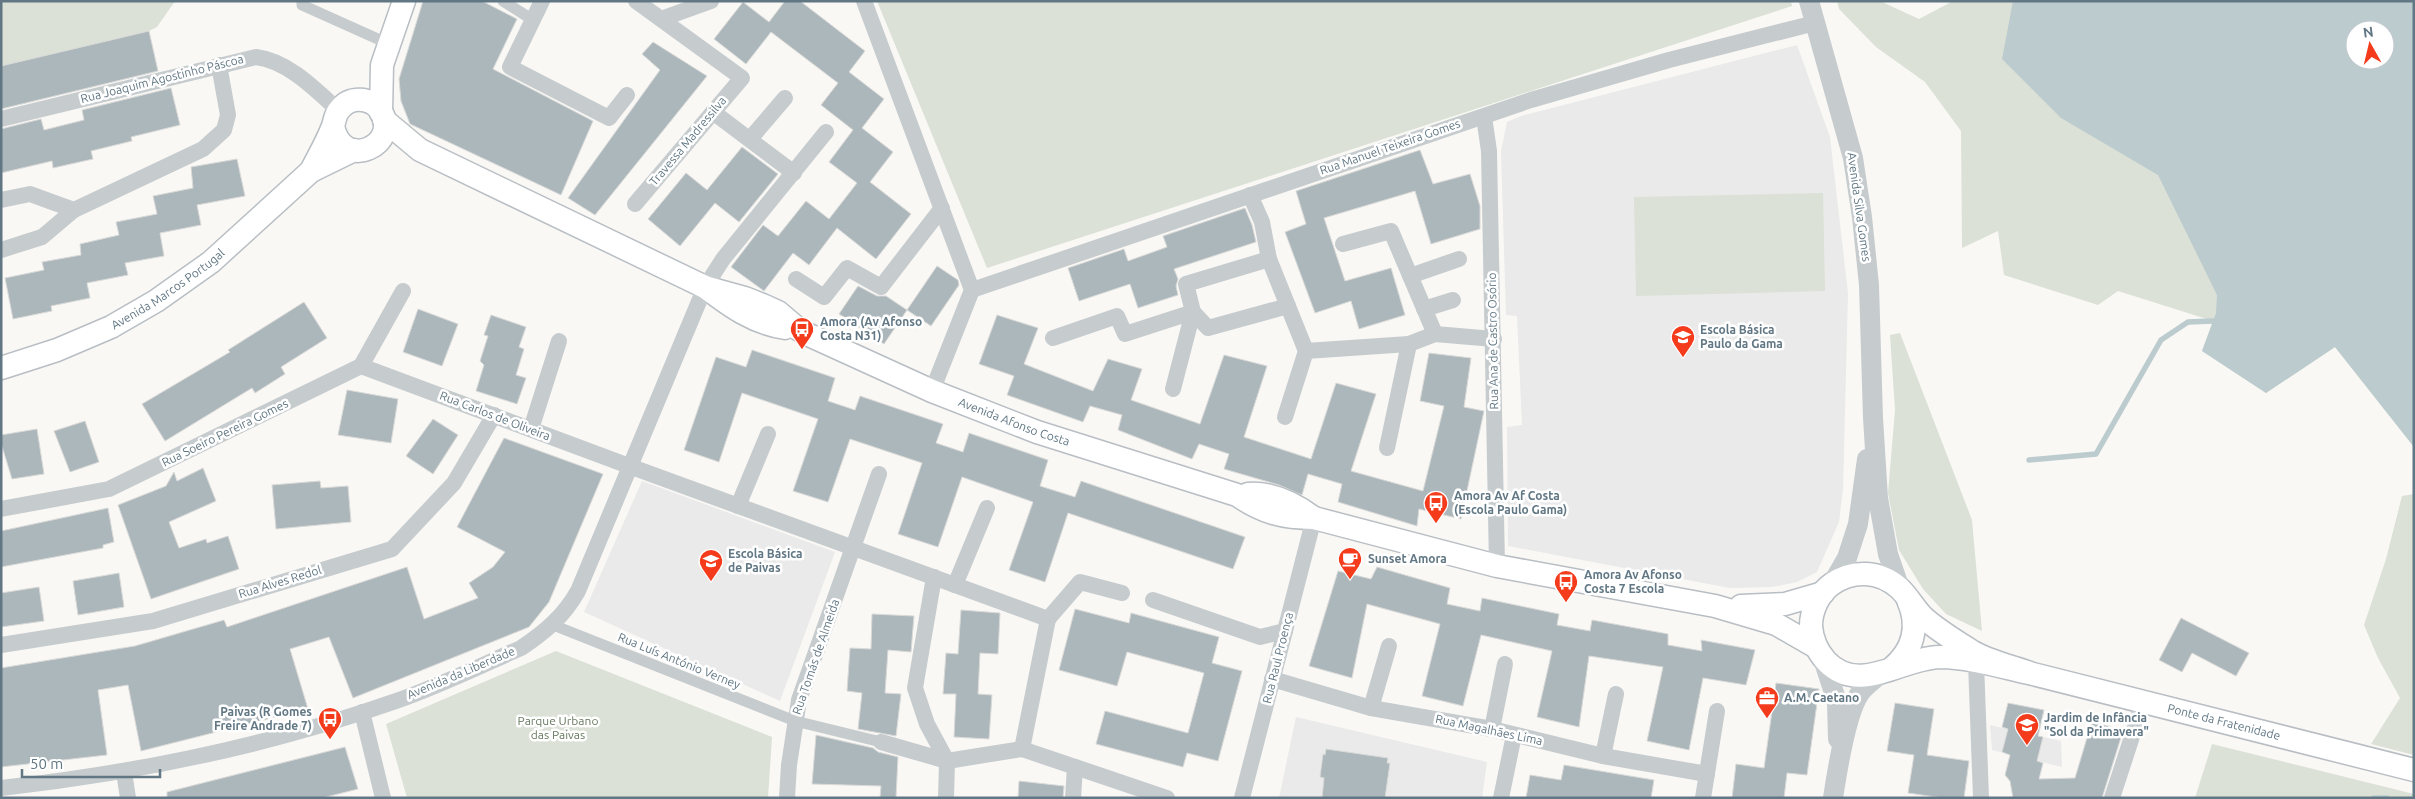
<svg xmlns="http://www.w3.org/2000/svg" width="2415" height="799" font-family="Ubuntu,sans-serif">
<rect width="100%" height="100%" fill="#f9f8f5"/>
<g fill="#e9eae9">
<path d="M1797 45 1830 137 1848 293 1843 489 1839 522 1817 572 1797 582 1773 587 1730 588 1508 546 1507 427 1522 425 1517 316 1506 315 1501 151 1507 122 1521 116Z"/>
<path d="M642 481 835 552 780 701 584 612Z"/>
<path d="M1296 717 1487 762 1482 798H1279Z"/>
<path d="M1990 725 2061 741 2062 767 1992 750Z"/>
</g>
<g fill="#dbe1d6" fill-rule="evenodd">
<path d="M3 1H175L157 27 149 31 1 66V3Z"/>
<path d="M877 1H1791L1792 6 987 268Z"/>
<path d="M1837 1H1880L1919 19 1953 1H2414V447L2335 347 2266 393 2202 351 2213 321 2118 291 2098 305 2004 275 1998 231 1962 248 1961 131 1925 82 1876 47 1839 9ZM2355 30H2385V60H2355Z"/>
<path d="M1823 193 1825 291 1636 296 1634 197Z"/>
<path d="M1900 333 1972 520 1982 631 1946 614 1923 589 1899 550 1888 493 1895 410 1890 335Z"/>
<path d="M2414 494V755L2371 744 2400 698 2378 658 2364 625 2386 559 2402 496Z"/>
<path d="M556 651 772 737 768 798H407L386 724Z"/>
<path d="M2212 744 2414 794V798H2195Z"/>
</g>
<path fill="#bccbce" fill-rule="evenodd" d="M2013 1H2414V447L2335 347 2266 393 2202 351 2216 313 2217 295 2158 175 2061 118 2002 59ZM2355 30H2385V60H2355Z"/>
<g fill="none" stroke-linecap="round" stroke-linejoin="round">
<g stroke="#bccbce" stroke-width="5.5">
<path d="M2029 460 2096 454 2161 340 2188 322 2213 321"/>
<path d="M2374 798H2387"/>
</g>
</g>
<g fill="#acb7bc" stroke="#dadad8">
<path d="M423 1H482L517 19 493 69 593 121 561 195 410 124 401 101 399 79Z"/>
<path d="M785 1H800L865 51 849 72 884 99 862 128 893 152 870 182 911 214 876 259 837 228 809 265 793 253 764 291 731 267 763 225 778 236 806 201 829 219 857 183 829 162 853 130 821 105 838 83 771 32 746 64 714 39 743 2 769 22Z"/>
<path d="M149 31 158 71 1 109V66Z"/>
<path d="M653 42 707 76 595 215 568 198 660 70 642 54Z"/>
<path d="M171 88 180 125 131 137 132 141 91 151 93 159 53 168 52 161 1 173V129L41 119 44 130 84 120 82 110Z"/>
<path d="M742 147 778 174 739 222 715 203 680 246 648 219 686 173 707 190Z"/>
<path d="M1420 150 1433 184 1470 174 1480 206V229L1431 244 1415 191 1324 218 1345 281 1391 268 1405 315 1359 329 1351 301 1315 313 1285 232 1306 224 1296 191Z"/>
<path d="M237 159 245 196 197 205 201 225 160 233 164 256 125 263 128 275 87 283 90 298 51 306 52 311 13 319 5 278 44 270 42 262 81 255 80 244 119 235 116 222 157 214 153 196 193 188 191 167Z"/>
<path d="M1245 208 1252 225 1256 242 1174 269 1178 279 1176 286 1178 295 1138 308 1130 284 1079 301 1068 268 1124 249 1128 261 1167 247 1163 236Z"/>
<path d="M937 266 958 280 959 285 931 326 907 310Z"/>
<path d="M858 286 877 296H886L907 310 884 344 839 314Z"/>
<path d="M304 302 327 338 281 367 285 374 255 393 252 388 165 441 142 404 230 352 228 350Z"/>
<path d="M418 309 458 324 442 366 403 352Z"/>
<path d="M491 315 526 327 519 347 524 349 516 375 526 378 517 404 476 391 484 365 480 361 488 336 484 335Z"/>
<path d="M997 315 1038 328 1024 364 1093 391 1108 359 1142 369 1131 400 1200 424 1224 355 1267 366 1244 437 1311 459 1336 383 1376 394 1351 471 1423 491 1444 406 1420 401 1429 353 1471 358 1464 407 1484 411 1461 519 1419 509 1417 526 1338 502 1342 484 1308 474 1302 495 1279 485 1224 469 1229 454 1199 444 1192 459 1118 430 1122 415 1090 406 1083 422 1007 395 1014 376 979 364Z"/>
<path d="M752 350 835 378 828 401 855 410 860 396 943 424 936 443 963 452 969 433 1048 460 1040 486 1075 497 1081 481 1245 537 1233 569 1068 513 1045 582 1009 570 1033 502 962 477 938 547 898 534 922 463 850 439 828 502 793 491 818 419 742 393 719 462 684 450 716 357 746 367Z"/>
<path d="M347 390 398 399 391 443 338 435Z"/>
<path d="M433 419 458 435 433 474 406 456Z"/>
<path d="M85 421 99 462 70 472 54 431Z"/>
<path d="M37 429 44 474 12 479 1 443V435Z"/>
<path d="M504 438 603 474 549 602 529 627 353 698 329 637 290 649 308 709 141 751 128 685 98 690 107 755 1 767V668L135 646 224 620 227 627 407 567 424 619 478 598 469 583 493 567 505 552 457 527Z"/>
<path d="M203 468 216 501 169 522 179 548 206 539 207 543 228 536 239 569 151 599 118 505 166 486 174 472 177 481Z"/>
<path d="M320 481 321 488 348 486 351 522 276 529 272 485Z"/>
<path d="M108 508 114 542 103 545V548L1 567V531Z"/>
<path d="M1377 567 1450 588 1447 604 1480 611 1482 598 1559 614 1557 625 1590 631 1592 620 1668 634V645L1702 651 1701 640 1755 650 1746 685 1703 678 1689 750 1647 741 1663 667 1589 656 1579 727 1537 717 1552 651 1481 635 1463 706 1422 696 1440 624 1367 604 1352 678 1309 666 1338 571 1371 579Z"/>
<path d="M119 573 124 607 78 615 73 581Z"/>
<path d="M39 587 44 621 1 627V593Z"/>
<path d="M1075 609 1129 623 1131 613 1219 637 1212 663 1242 671 1218 761 1187 753 1183 767 1096 744 1105 711 1188 733 1204 673 1127 652 1117 686 1059 670Z"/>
<path d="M961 610 1000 613 998 654 980 653 978 694 992 695 989 739 954 737 956 694H943L946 653 958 654Z"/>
<path d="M872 614 914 616 911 652 888 650 885 693 901 694 896 736 858 729 862 693 847 691 850 648 871 649Z"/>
<path d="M2181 618 2249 653 2236 676 2192 653 2182 672 2159 660Z"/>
<path d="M1776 683 1819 689 1807 775 1787 773 1784 798H1732L1736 764 1764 768Z"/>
<path d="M1895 703 1934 709 1927 755 1969 761 1964 798H1943L1908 793 1914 755 1887 751Z"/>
<path d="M2008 703 2044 710 2038 736 2043 737 2037 761 2043 763 2039 779 2075 778 2092 721 2123 731 2102 798H2013L2010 781 2005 775 2010 755 2002 752 2008 729 2002 727Z"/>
<path d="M816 735 873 748 878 752 898 757 896 798H880L881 786 812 784Z"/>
<path d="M345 747 358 789 322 798H167V792Z"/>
<path d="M1326 749 1388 758 1387 763H1390L1385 798H1322L1324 778 1320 777 1323 754 1325 755Z"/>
<path d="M1564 765 1654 780 1651 798H1526L1530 775 1561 780Z"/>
<path d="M1019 781 1064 786 1063 798H1018Z"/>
</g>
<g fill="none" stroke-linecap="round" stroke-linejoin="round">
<g stroke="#b8bec3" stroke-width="25">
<g id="secondary">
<path d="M381 113 382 65 404 1"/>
<path d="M384 120 420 150 705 287C730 306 753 323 785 328"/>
<path d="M311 171C318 157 327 142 333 126 335 120 335 114 340 109 350 96 370 97 380 110 403 143 343 174 333 126"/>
<path id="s1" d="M705 287 745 298 765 306 778 312 798 329 809 335 932 391 1037 432 1237 495C1263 513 1283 518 1314 518L1497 566 1715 606 1776 624 1816 647"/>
<path id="s2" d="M1 368 57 350 111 327 156 301 211 262 311 171 354 150"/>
<path d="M1248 494C1273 492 1295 504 1314 518"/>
<path d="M1741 606 1785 604 1823 593"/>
<path d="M1891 669C1913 651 1920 627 1908 600"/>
<path id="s3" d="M2033 674C2014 667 1991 662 1973 652 1957 642 1937 630 1923 617 1914 608 1908 596 1899 588 1880 571 1853 569 1832 584 1819 593 1811 610 1811 626 1812 639 1817 651 1826 661 1859 696 1901 658 1940 657 1969 657 2005 668 2033 674L2414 770"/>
</g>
</g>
<g stroke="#c6cbce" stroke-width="11">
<path d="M302 1V5L389 44"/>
<path d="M503 1 533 20"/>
<path d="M553 625 795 721 881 742"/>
</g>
<g stroke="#c6cbce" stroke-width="16">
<path d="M542 1 510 67 609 118 627 95"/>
<path d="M864 1 972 290 932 391"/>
<path d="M661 19 711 1"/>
<path d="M713 112 794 173"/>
<path d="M1484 117 1489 151 1497 566"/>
<path d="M1 119 256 57C288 61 315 89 338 110"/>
<path d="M750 139 785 98"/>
<path d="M1250 195 1262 222 1269 259"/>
<path d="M1 200 30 194 74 210"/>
<path d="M635 204 742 78 636 1"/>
<path d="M1343 244 1391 231 1435 334"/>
<path d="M1 250 42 237 74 210 203 149 224 130 228 115 219 65"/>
<path d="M1410 276 1459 259"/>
<path d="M796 279 824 297 847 268 881 287 942 208"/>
<path d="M972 290 1531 100 1669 60 1815 23"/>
<path d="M1424 309 1453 300"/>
<path d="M1053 338 1117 316 1125 334 1193 312 1186 284 1269 259 1306 351 1409 344 1435 334 1494 339"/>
<path d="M361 366 629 466 1048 619 1080 582 1122 593"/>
<path d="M1173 389 1193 312 1208 328 1288 306"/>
<path d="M1285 417 1306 351"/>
<path d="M531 429 559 341"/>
<path d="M1387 448 1409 344"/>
<path d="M738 506 768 434"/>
<path d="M1 509 109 489 361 366 403 291"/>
<path d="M934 577 915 688 927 724 947 761"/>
<path d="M955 585 987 508"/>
<path d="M1153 600 1260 637 1285 631"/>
<path d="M1 645 153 621 392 549 454 483 494 415"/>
<path d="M1976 663 1981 798"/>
<path d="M1272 679 1371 708 1492 729 1603 756 1707 774"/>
<path d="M1371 708 1389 646"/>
<path d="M362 712 383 798"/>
<path d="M1492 729 1505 664"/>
<path d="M881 742 947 761"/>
<path d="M1022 749 1167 798"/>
<path d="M1603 756 1616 694"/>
<path d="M124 772 128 798"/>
<path d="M1 788C136 773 268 746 396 701 439 686 480 666 521 648 545 632 564 616 578 591L705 287 723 259 826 132"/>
<path d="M787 798 789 765 799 700 879 474"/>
<path d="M946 798 947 761 1022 749 1048 619"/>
<path d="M1073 798 1075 767"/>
<path d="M1242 798 1314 518"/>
<path d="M1501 798 1514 735"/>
<path d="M1703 798 1717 711"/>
<path d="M2112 798 2143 703"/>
</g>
<g stroke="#c6cbce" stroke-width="20">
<path d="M1809 1 1853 158 1862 217 1869 285 1873 418 1878 498 1888 554 1900 589"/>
<path d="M1832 584 1847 558 1858 524 1867 459"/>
<path d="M1822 656 1837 702 1838 739"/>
<path d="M1833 798C1837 772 1846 713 1860 693 1865 686 1874 680 1880 674"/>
</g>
<use href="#secondary" stroke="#fff" stroke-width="22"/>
</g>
<defs>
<g id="bus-pin" transform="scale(1.25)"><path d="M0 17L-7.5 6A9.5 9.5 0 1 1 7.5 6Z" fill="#f43b1b" stroke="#fff"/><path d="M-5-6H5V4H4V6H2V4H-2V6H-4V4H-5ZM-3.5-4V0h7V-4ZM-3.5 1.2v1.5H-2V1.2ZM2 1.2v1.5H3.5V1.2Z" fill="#fff"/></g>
<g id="school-pin" transform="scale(1.25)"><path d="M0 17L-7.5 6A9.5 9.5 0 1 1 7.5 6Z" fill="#f43b1b" stroke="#fff"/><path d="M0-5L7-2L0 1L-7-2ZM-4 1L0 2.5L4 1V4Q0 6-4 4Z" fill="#fff"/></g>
<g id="cafe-pin" transform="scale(1.25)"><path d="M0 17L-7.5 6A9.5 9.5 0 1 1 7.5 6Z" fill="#f43b1b" stroke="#fff"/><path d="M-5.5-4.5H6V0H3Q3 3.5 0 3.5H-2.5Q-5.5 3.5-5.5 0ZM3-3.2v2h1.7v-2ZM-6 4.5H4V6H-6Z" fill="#fff"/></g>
<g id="office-pin" transform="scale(1.25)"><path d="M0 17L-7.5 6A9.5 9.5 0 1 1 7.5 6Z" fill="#f43b1b" stroke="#fff"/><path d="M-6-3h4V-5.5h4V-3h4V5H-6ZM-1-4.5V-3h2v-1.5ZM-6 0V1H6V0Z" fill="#fff"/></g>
</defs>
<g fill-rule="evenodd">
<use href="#bus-pin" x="802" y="329"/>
<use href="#school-pin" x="1683" y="337"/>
<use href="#bus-pin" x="1436" y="503"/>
<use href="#cafe-pin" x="1350" y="559"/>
<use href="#school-pin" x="711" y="561"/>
<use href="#bus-pin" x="1566" y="582"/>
<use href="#office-pin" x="1767" y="698"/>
<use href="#bus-pin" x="330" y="719"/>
<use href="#school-pin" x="2027" y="725"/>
</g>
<g text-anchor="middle" stroke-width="5" stroke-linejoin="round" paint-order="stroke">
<g font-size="12" fill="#617784" stroke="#fff">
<text transform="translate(162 79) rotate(-14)" y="4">Rua Joaquim Agostinho Páscoa</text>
<text transform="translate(688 141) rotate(-50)" y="4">Travessa Madressilva</text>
<text transform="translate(1390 147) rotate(-19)" y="4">Rua Manuel Teixeira Gomes</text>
<text transform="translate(1859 207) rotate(82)" y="4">Avenida Silva Gomes</text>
<text dy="4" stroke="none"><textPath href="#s2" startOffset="186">Avenida Marcos Portugal</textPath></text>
<text transform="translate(1493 341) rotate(-91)" y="4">Rua Ana de Castro Osório</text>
<text transform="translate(495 416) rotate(21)" y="4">Rua Carlos de Oliveira</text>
<text dy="4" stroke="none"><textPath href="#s1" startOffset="339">Avenida Afonso Costa</textPath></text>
<text transform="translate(225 433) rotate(-26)" y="4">Rua Soeiro Pereira Gomes</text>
<text transform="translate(280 582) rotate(-17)" y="4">Rua Alves Redol</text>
<text transform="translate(816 657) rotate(-71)" y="4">Rua Tomás de Almeida</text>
<text transform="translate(1278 658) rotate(-76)" y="4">Rua Raul Proença</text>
<text transform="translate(679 661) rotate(22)" y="4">Rua Luís António Verney</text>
<text transform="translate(461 673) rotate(-23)" y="4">Avenida da Liberdade</text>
<text dy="4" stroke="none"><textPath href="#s3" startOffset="735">Ponte da Fratenidade</textPath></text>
<text transform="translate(1489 730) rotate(12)" y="4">Rua Magalhães Lima</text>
</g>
<g font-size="12" font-weight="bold" fill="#617784" stroke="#fff" text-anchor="start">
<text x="820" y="326">Amora (Av Afonso<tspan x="820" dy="14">Costa N31)</tspan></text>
<text x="1700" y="334">Escola Básica<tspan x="1700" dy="14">Paulo da Gama</tspan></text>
<text x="1454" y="500">Amora Av Af Costa<tspan x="1454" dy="14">(Escola Paulo Gama)</tspan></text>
<text x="728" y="558">Escola Básica<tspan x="728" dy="14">de Paivas</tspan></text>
<text x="1368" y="563">Sunset Amora</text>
<text x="1584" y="579">Amora Av Afonso<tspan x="1584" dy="14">Costa 7 Escola</tspan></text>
<text x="1784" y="702">A.M. Caetano</text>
<text x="312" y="716" text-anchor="end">Paivas (R Gomes<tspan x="312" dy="14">Freire Andrade 7)</tspan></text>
<text x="2044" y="722">Jardim de Infância<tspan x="2044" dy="14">"Sol da Primavera"</tspan></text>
</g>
<g font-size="12" fill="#677a60" stroke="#fff">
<text x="558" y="725">Parque Urbano<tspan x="558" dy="14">das Paivas</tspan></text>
</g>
</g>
<rect width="2415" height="799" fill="none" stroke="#617784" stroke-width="5"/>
<g transform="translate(2370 45) rotate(352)"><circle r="24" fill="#ffffff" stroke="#c0c9ce"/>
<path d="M0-4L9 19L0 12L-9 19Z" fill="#f43b1b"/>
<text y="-8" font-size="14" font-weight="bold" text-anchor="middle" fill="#617784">N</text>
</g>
<path d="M22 769v8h138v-8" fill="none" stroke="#617784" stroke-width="2.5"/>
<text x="30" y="769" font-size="15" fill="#617784" stroke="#ffffff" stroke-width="4" paint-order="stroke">50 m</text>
</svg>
